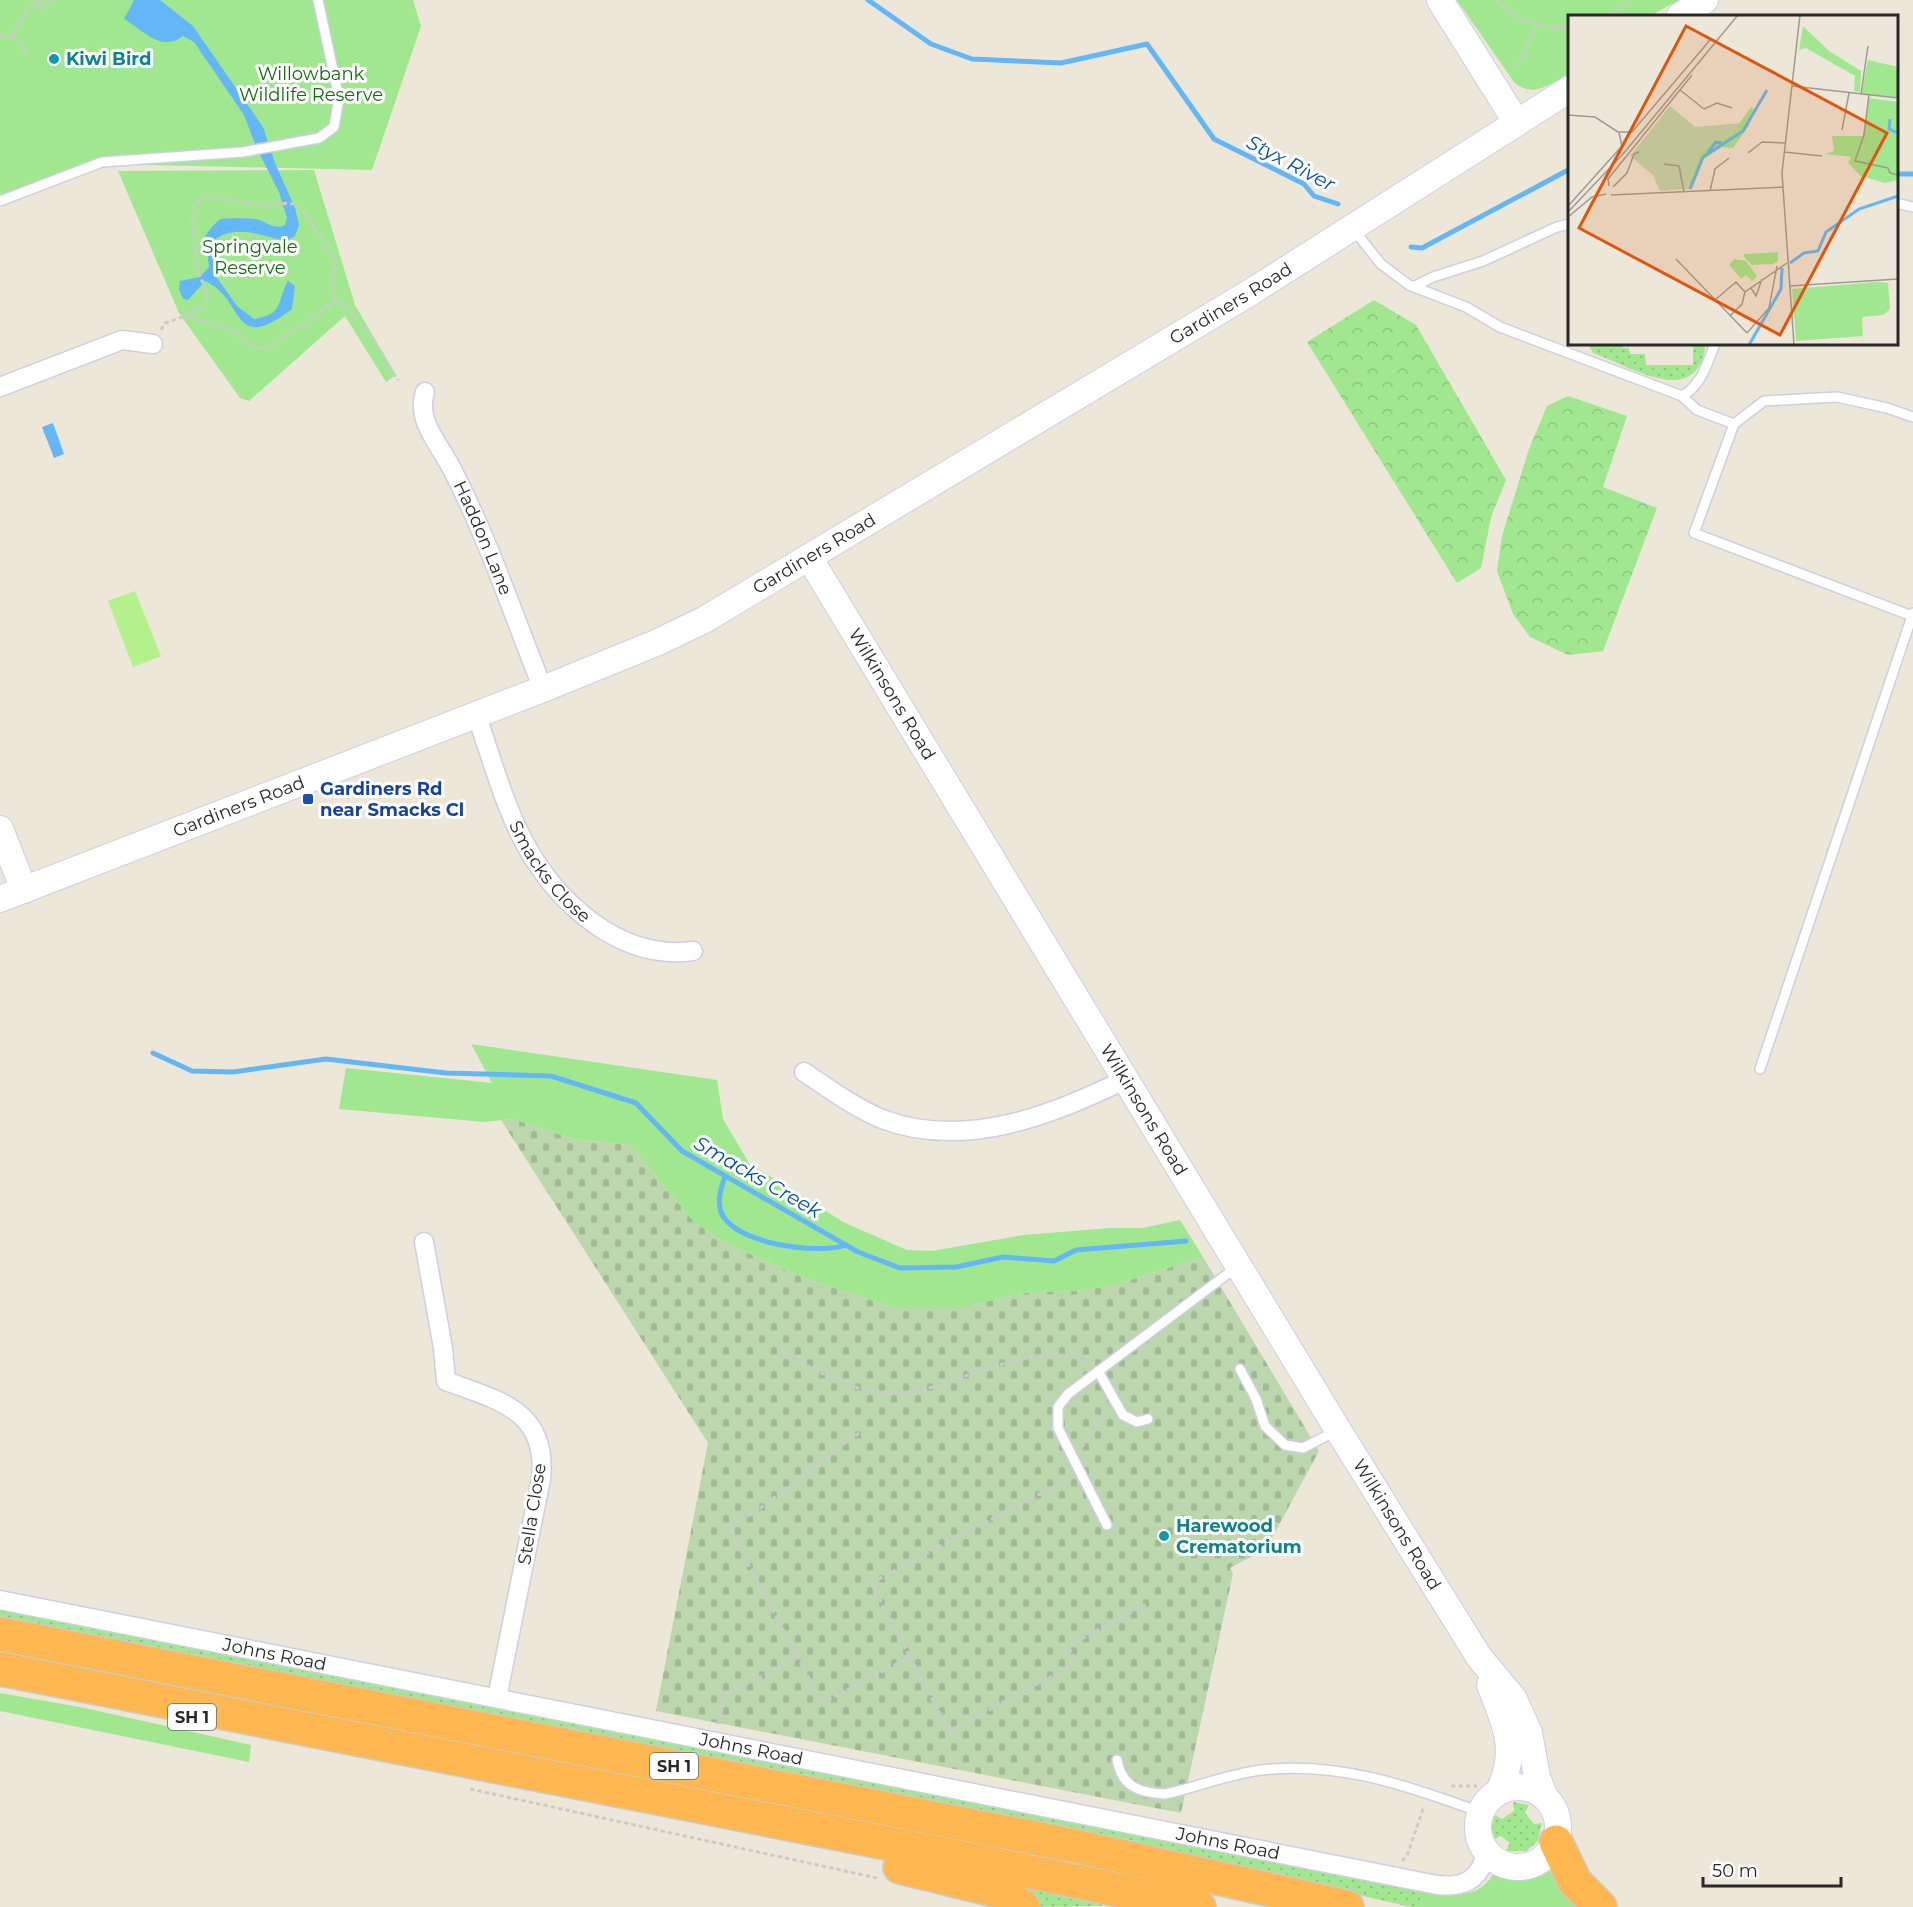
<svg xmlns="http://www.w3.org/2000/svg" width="1913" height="1907" font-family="Montserrat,sans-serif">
<defs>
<pattern id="forest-crowns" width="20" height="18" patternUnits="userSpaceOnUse" patternTransform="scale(1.5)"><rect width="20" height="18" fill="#a0e790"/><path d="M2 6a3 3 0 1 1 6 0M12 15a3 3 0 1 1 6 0" fill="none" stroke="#8ac67c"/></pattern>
<pattern id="cemetery-stones" width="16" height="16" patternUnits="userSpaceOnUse" patternTransform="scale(1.5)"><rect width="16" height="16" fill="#bcd7ae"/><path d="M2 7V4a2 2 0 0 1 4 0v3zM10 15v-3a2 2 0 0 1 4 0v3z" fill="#a2b996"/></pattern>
<pattern id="garden-dots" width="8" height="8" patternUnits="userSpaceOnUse" patternTransform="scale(1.5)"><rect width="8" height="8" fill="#a0e790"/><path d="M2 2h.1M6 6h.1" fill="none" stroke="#8ac67c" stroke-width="1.8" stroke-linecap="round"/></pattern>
</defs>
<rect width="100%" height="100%" fill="#ece7d8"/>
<g fill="#a0e790">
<path d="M0 0H413L421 26 372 170 106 164 0 206Z"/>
<path d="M1457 0H1679L1650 16H1570L1569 73C1551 84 1533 99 1514 82Z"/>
<path d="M314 170 355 305 396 375 386 382 345 316 249 401 240 398 179 313 118 171Z"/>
<path d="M471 1044 717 1080 723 1119 749 1163 845 1223 907 1250 932 1251 1023 1235 1110 1228H1142L1180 1220 1203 1257 1111 1286 1076 1291 1031 1292 962 1307H891L804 1278 725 1243 694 1222 630 1145 573 1139 513 1119 484 1122 339 1109 346 1068 492 1083Z"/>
<path d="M0 1693 85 1708 251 1745 249 1762 0 1711Z"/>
<path d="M1551 1865 1584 1907H1422L1418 1887C1445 1893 1478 1904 1494 1872 1515 1880 1532 1877 1551 1865Z"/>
</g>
<g fill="url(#forest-crowns)">
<path d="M1374 300 1416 325 1506 480 1491 517 1481 568 1457 583 1307 342Z"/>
<path d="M1568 396 1627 416 1603 487 1657 508 1603 651 1568 655 1530 637 1513 614 1497 571 1502 536 1529 449 1547 406Z"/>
</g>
<path fill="url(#cemetery-stones)" d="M513 1119 573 1139 630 1145 694 1222 725 1243 804 1278 891 1307H962L1031 1292 1076 1291 1111 1286 1203 1257 1319 1451 1266 1549 1230 1568 1233 1574 1181 1813 656 1711 708 1443 501 1120Z"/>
<g fill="url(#garden-dots)">
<path d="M1588 344H1623V348H1629L1630 354H1645L1646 365H1693V344H1704C1706 352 1703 358 1699 366 1680 400 1620 362 1593 353Z"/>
<path d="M0 1606 1418 1887 1422 1907H1411L1085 1832 0 1617Z"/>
<path d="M1513 1802 1529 1805 1525 1813 1534 1824 1542 1823 1537 1842 1526 1851H1506L1510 1843 1501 1836 1495 1839 1491 1828 1495 1815 1502 1819 1514 1811Z"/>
<path d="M1007 1885 1102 1903V1906L1038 1907Z"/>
</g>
<path fill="#b4f08b" d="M135 591 161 656 133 667 108 601Z"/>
<g fill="#63b7f7">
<path d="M134 0H160L193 26 263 127 275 163 295 208 299 225 295 236 286 241C261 236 236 223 213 241L215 275 237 306 254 319C285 314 276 302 288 281L295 286 292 309C230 356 246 299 205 281L188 300 183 299 179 289 180 281 200 277 209 267 205 236C209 231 215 222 221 219 225 218 250 218 254 219 266 220 273 231 285 225L287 218 279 192 257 149 244 115 194 42 183 36C161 53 143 30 124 19Z"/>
<path d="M53 423 64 454 54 458 42 427Z"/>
</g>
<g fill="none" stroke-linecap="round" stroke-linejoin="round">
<g stroke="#63b7f7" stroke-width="5">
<path d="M868 0 931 44 972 59 1061 63 1147 44 1214 139 1304 184 1314 196 1338 204"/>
<path d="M1896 174H1913"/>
<path d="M1411 247 1422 248 1570 169"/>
<path d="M153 1053 192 1071 233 1072 326 1059 446 1073 551 1076 636 1103 682 1151 858 1252 900 1268 956 1267 1003 1257 1054 1261 1076 1250 1186 1241"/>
<path d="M725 1176C721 1189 717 1199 721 1212 733 1244 818 1255 846 1245"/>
</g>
<g stroke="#cecee3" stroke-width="12">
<g id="lane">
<path d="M0 201 102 162 243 152 319 138 334 127 339 98 318 0"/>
<path d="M1896 203 1913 207"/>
<path d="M1353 229 1381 264 1409 285 1466 307 1500 327 1682 396 1697 410 1734 424 1764 401 1837 397 1887 408 1913 417"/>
<path d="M1415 286 1433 277 1483 261 1557 227 1570 224"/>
<path d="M1682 396C1702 385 1707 363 1715 344"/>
<path d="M1734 424 1694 533 1912 616"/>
<path d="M1760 1069 1913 613"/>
<path d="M1240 1369 1256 1399 1265 1426 1285 1445 1303 1448 1336 1431"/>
<path d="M1098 1371 1123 1415 1137 1422 1148 1419"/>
<path d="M1107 1525 1058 1428V1407L1068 1394 1238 1266"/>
<path d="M1117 1760C1122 1787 1140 1793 1165 1794 1198 1787 1228 1774 1262 1770 1338 1761 1409 1786 1480 1812"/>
</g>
</g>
<g stroke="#cecee3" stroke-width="21">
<g id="street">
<path d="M0 387 122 340 153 344"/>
<path id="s1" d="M425 392C415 421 441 446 453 471 489 541 514 617 543 689"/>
<path id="s2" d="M476 714C491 756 503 802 524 842 557 903 620 961 693 951"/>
<path d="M804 1072C829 1089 854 1107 882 1119 963 1150 1051 1116 1124 1080"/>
<path d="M424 1242 443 1348 446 1381C499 1401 548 1410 541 1479L497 1698"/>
<path id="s3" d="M0 1600 1437 1885C1464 1888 1481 1879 1486 1852"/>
</g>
</g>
<g stroke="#cecee3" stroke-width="28">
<g id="secondary">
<path d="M1440 0 1517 123"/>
<path d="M1680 16 1705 0"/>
<path id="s4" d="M810 559 1338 1430 1479 1657 1514 1699 1529 1733 1537 1777 1545 1797"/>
<path d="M0 829 24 890"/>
<path id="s5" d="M0 899 543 689 656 643 704 620 1251 292 1570 89"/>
<path d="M1490 1685C1505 1724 1519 1749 1499 1791"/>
<circle cx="1518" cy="1827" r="40"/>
</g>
</g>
<g stroke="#cbcbcb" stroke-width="36">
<g id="highway">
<path d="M0 1634 1070 1845 1347 1907"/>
<path d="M0 1669 988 1863 1199 1907"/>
<path d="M1556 1842 1575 1882 1600 1907"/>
<path d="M900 1867 998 1891 1023 1907"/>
</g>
</g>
<g stroke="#cbcbcb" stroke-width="3" stroke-dasharray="4.5 3" stroke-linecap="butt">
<path d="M1497 0C1516 21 1542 30 1570 27"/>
<path d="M36 2 43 11"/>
<path d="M1607 16 1634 0"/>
<path d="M0 34 5 37 12 35 29 8 36 2 49 3 51 0"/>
<path d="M12 36 29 55"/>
<path d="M1515 66 1524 55 1536 25"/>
<path d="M335 301 333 274 336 258 326 248 309 218 296 204 274 203 263 206 205 196 195 205 192 218 198 272 207 292V302L186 316 229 329 254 348H268L335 301C361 311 382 357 398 380"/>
<path d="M161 330 165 323 186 316"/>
<path d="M780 1353C809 1365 852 1392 883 1393 894 1393 908 1394 919 1391 960 1381 1050 1337 1087 1363"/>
<path d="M859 1433 754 1513 728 1526 822 1703 910 1657"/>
<path d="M1082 1447 1106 1410"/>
<path d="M1068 1479 871 1583 949 1731 1077 1663 1068 1646 1147 1604"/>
<path d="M718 1724 723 1696 798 1658"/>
<path d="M1451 1786H1477"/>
<path d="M470 1789 877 1878"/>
<path d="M1565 1807 1569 1820"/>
<path d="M1402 1861 1407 1856 1424 1806"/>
</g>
<use href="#lane" stroke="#fff" stroke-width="9"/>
<use href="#street" stroke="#fff" stroke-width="18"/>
<use href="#secondary" stroke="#fff" stroke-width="26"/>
<use href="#highway" stroke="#ffb851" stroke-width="33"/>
</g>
<g fill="#0f9aa8" stroke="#fff" stroke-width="2">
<circle cx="54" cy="59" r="6"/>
<circle cx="1164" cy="1536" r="6"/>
</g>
<rect fill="#1a4fb4" stroke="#fff" stroke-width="2" x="302" y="793" width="12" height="12" rx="3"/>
<g text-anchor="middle" stroke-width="6" stroke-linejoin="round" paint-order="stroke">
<g fill="#fff" stroke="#686868" stroke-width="1.5">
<rect x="168" y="1704" width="48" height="26" rx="4.5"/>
<rect x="650" y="1753" width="48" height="26" rx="4.5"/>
</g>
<g font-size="16" font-weight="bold" fill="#282828">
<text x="192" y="1723">SH 1</text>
<text x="674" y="1772">SH 1</text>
</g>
<g font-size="18" font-weight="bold" fill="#0d838f" stroke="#fff" text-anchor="start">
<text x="66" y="65">Kiwi Bird</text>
<text x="1176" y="1532">Harewood<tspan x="1176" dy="21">Crematorium</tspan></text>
</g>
<g font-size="18" fill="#186914" stroke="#fff">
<text x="311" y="80">Willowbank<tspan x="311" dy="21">Wildlife Reserve</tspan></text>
<text x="250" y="253">Springvale<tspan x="250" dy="21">Reserve</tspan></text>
</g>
<g font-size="18" fill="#282828" stroke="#fff">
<text dy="6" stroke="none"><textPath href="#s5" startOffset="1372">Gardiners Road</textPath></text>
<text dy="6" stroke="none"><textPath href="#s1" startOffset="160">Haddon Lane</textPath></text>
<text dy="6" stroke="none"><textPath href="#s5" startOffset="886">Gardiners Road</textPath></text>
<text dy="6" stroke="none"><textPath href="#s4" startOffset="158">Wilkinsons Road</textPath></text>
<text dy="6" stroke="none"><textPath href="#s5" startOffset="256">Gardiners Road</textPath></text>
<text dy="6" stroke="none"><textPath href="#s2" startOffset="176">Smacks Close</textPath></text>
<text dy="6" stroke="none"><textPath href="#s4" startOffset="644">Wilkinsons Road</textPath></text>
<text transform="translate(532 1514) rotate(-81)" y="6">Stella Close</text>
<text dy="6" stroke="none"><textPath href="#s4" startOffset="1130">Wilkinsons Road</textPath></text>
<text dy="6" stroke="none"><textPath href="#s3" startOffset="280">Johns Road</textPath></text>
<text dy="6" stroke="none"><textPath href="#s3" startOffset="766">Johns Road</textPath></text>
<text dy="6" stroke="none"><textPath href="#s3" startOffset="1252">Johns Road</textPath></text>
</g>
<g font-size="18" font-weight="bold" fill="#164399" stroke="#fff" text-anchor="start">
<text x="320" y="795">Gardiners Rd<tspan x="320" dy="21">near Smacks Cl</tspan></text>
</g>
<g font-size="20" font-style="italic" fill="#0451a1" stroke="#fff">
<text transform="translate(1291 163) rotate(28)" y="7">Styx River</text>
<text transform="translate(758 1177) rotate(30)" y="7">Smacks Creek</text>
</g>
</g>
<g transform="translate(1568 15)">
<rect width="330" height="330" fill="#ece7d8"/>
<path d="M235 11 261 36 293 56 292 77 286 76 287 61 238 33 231 35ZM300 83 330 87V165L317 168 293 161 280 148 283 142 257 139 266 136 264 121H295ZM183 92 187 95 178 109H182L165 133 154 132 136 144 124 174H119L131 139 147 125 163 120ZM309 267 320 268 322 294 315 300 294 302 295 321 228 326 224 274Z" fill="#a0e790"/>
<path d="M300 45 330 52V83L293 79ZM210 237V246L205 249 184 250 176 242V239ZM166 244 178 246 189 261 184 266 178 260 173 264 161 250Z" fill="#a0e790"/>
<path d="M311 276 318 283 316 293 286 301 282 299 288 290 307 285H284L278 299 269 302 257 298 264 288 247 295 241 287 233 293 231 282 269 278 268 288 276 290V278ZM237 298 270 309 285 308 287 312 284 317 264 315 238 319 232 309 233 300Z" fill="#a0e790"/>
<path d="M102 91 127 112 173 108 163 120 147 125 131 139 119 174 92 176 85 160 62 141Z" fill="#bcd7ae"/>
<path fill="none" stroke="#63b7f7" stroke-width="3" d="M322 104 321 114 330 118M140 137 148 127 154 128M122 174 135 142 175 116 199 75M222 248 236 238 250 236 258 217 291 194 330 181M181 330 213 274 214 253"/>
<path fill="none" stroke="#9e9b92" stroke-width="1.5" d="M224 71 330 83M112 75 136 94 149 88 164 93M293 79 300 31M301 80 296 120 287 146 320 153 322 158 330 160M0 100 27 102 50 117M274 115 281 78M50 117H64L142 25M216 137 254 141M180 138 194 127 217 128M96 149 111 151 116 177M41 171 40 164 124 60M45 172 59 158 66 139 71 137M142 176 147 154 161 143M43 180 215 172M1 190 54 131 51 118M0 197 55 139 170 0M0 202 24 182 38 179M108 244 179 318 201 293 209 251M221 271 330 264M183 273 188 281 194 264M147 285 168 267 177 277M162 301 174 289 177 277 219 248M226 330 214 158 232 0"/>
<path fill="#de570d" fill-opacity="0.15" stroke="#de570d" stroke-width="3" d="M118 11 319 118 212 320 11 213Z"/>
<rect width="330" height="330" fill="none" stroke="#282828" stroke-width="3"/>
</g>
<path d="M1703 1877v9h138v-9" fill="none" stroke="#282828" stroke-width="3"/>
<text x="1712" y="1877" font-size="18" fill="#282828" stroke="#ffffff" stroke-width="4.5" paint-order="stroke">50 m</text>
</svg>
